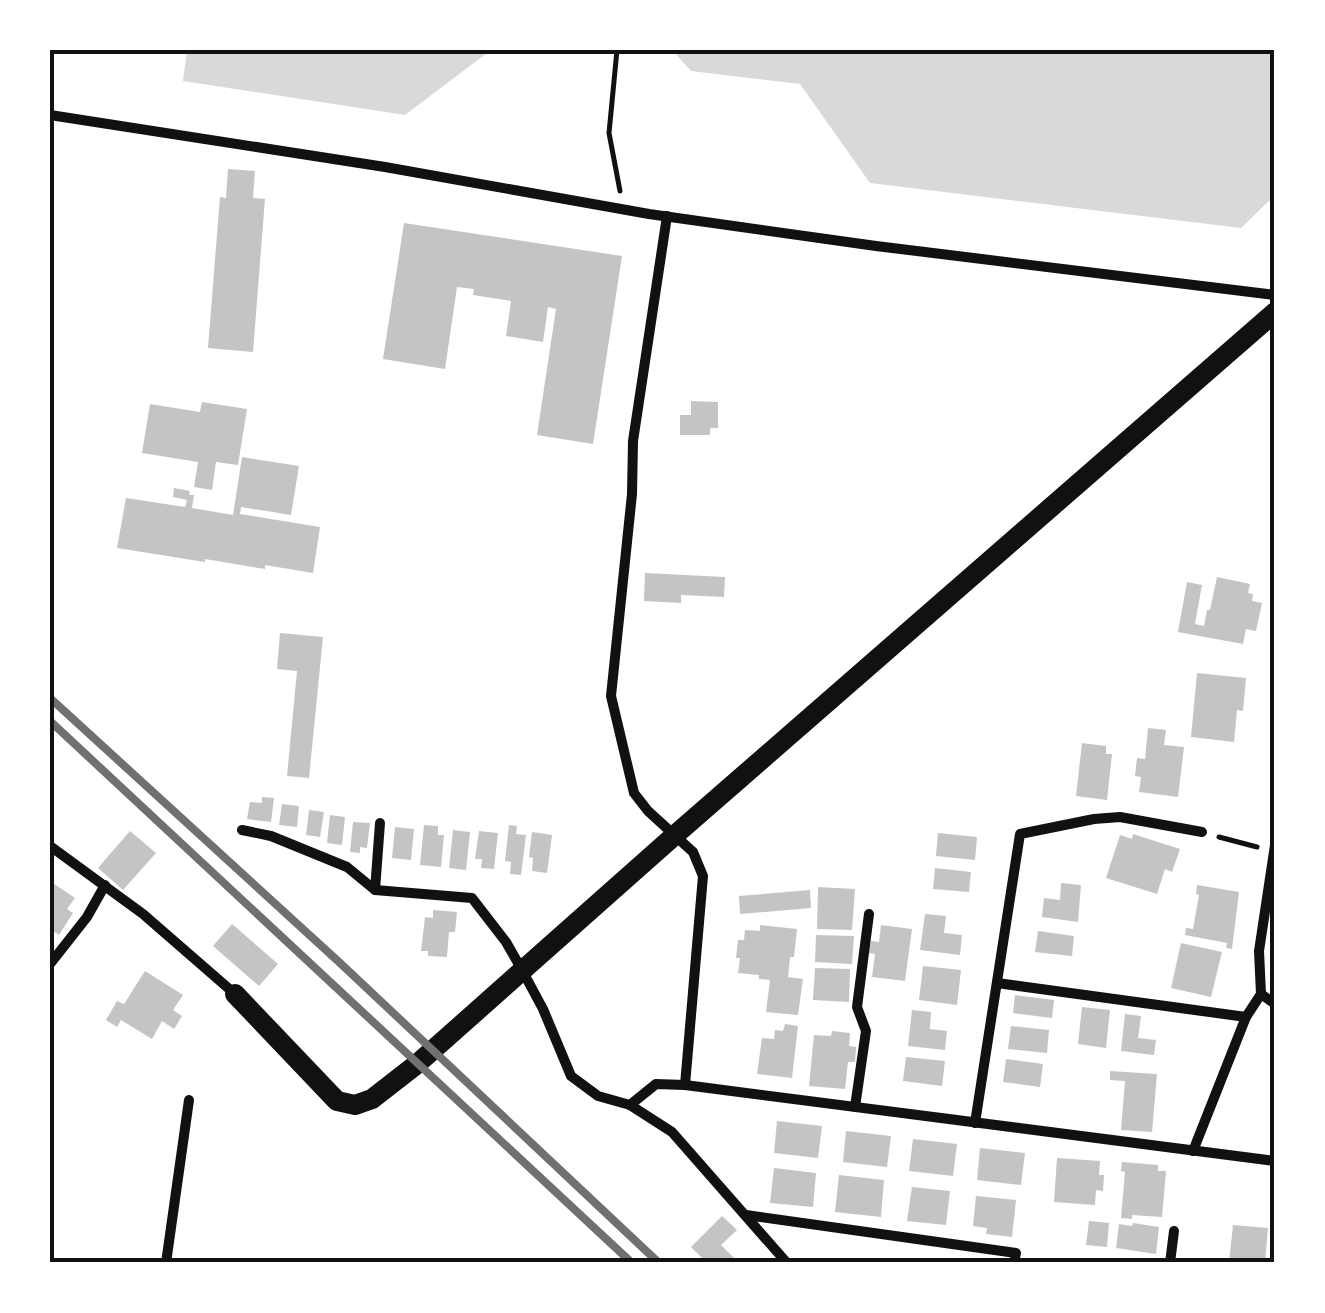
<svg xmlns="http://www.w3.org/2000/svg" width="1325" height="1313" font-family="'Sofia Sans Condensed',sans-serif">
<rect width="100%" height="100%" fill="#fff"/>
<g fill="#d9d9d9">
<path d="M187 50H491L405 115 183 81Z"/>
<path d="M672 50H1275V195L1241 228 870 183 800 84 691 71Z"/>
</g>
<g fill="#c4c4c4">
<path d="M228 169 255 171 253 198 265 199 253 352 208 348 220 197 226 198Z"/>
<path d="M404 223 622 256 593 444 537 435 556 309 548 307 543 342 506 336 511 301 473 295 474 289 457 287 445 369 383 359Z"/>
<path d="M691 401 718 402V428H710V435H680V415H691Z"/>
<path d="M202 402 247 409 238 465 216 462 212 490 194 487 198 462 142 453 150 404 200 412Z"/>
<path d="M242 457 299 466 291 515 241 507 240 514 320 527 313 573 265 565V569L205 559V562L117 548 126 498 185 507 187 500 173 497 174 488 190 491 189 495H194L192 508 233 515Z"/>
<path d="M645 573 725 577 724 597 681 595V603L644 601Z"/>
<path d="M1217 577 1250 584 1248 593 1253 594 1252 601 1262 603 1256 631 1246 629 1243 644 1178 632 1187 582 1202 585 1195 624 1204 626 1207 610H1210Z"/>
<path d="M280 633 323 637 309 778 287 776 297 671 277 669Z"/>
<path d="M1197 673 1246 678 1243 711 1237 710 1234 742 1191 737Z"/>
<path d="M1148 728 1166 730 1164 745 1184 747 1178 797 1139 792 1141 777 1135 776 1137 758 1145 759Z"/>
<path d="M1082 743 1106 746V754H1112L1107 800 1076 796Z"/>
<path d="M262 797 274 798 271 822 247 819 250 802 262 803Z"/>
<path d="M282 804 299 806 297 827 279 825Z"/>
<path d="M309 810 324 812 320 837 306 835Z"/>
<path d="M330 815 345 817 342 845 327 843Z"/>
<path d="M353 822 370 823 367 848 360 847V853L350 852Z"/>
<path d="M424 825 438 826V835H444L441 867 420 865Z"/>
<path d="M509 825 517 826 516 834 526 835 521 875 510 874 511 862 505 861Z"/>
<path d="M395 827 414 829 411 860 392 858Z"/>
<path d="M453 830 470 832 466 870 449 868Z"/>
<path d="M130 831 156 853 123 890 98 868Z"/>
<path d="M479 831 498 833 494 869 481 868 482 859H475Z"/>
<path d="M532 832 552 835 547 873 532 871 533 858 529 857Z"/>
<path d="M938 833 977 837 975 860 936 856Z"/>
<path d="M1133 834 1180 849 1172 872 1165 869 1157 894 1106 878 1120 835 1132 839Z"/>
<path d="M935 868 971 872 969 892 933 889Z"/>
<path d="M50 881 75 898 67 909 73 913 59 935 50 929Z"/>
<path d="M1061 883 1081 885 1078 922 1042 917 1044 898 1060 900Z"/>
<path d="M1197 885 1239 892 1232 949 1226 948 1227 943 1185 935 1186 928 1193 929 1199 895 1196 894Z"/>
<path d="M818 887 855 889 852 930 817 929Z"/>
<path d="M810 890 811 908 740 914 739 896Z"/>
<path d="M433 910 457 912 455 932H449L447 957 428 956V951H421L425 917 433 918Z"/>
<path d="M925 914 946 916 944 933 962 935 960 955 920 950Z"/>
<path d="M232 924 278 964 259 986 213 946Z"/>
<path d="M760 925 797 929 794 957H790L788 977 803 979 798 1015 766 1012 770 980 759 979V975L738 973 740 958H736L738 940H744L745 930 760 931Z"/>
<path d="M881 925 912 929 905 981 872 977 875 954 869 953 871 941 879 942Z"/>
<path d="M1038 931 1074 936 1072 956 1035 952Z"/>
<path d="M816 935 854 936 852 964 815 962Z"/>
<path d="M1181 943 1222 952 1211 997 1171 988Z"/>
<path d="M923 966 961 970 957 1005 919 1000Z"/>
<path d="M815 968 850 969 849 1002 813 1000Z"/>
<path d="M145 971 183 995 173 1010 182 1016 174 1029 162 1021 152 1039 121 1020 117 1027 106 1020 117 1001 124 1004Z"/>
<path d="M1015 995 1054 1000 1052 1018 1013 1013Z"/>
<path d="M1082 1007 1110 1010 1106 1048 1078 1044Z"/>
<path d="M912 1010 931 1012 930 1029 947 1031 945 1050 908 1046Z"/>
<path d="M1125 1014 1141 1016 1138 1038 1156 1040 1154 1055 1121 1051Z"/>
<path d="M785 1024 798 1026 792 1078 757 1074 762 1038 774 1039 775 1030 783 1031Z"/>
<path d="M1011 1026 1049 1030 1047 1053 1008 1049Z"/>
<path d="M832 1031 850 1033 849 1046 856 1047 855 1062H848L845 1089 809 1086 814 1035 831 1036Z"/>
<path d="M906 1057 945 1061 942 1086 903 1081Z"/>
<path d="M1006 1059 1043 1064 1040 1087 1003 1082Z"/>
<path d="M1110 1071 1157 1074 1152 1132 1121 1130 1125 1081 1110 1080Z"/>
<path d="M777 1121 822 1126 818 1158 774 1153Z"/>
<path d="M846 1131 891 1136 887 1167 843 1162Z"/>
<path d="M913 1139 957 1144 953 1176 909 1171Z"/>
<path d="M980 1148 1025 1153 1021 1185 977 1180Z"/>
<path d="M1057 1158 1100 1161 1099 1175H1104L1103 1191 1096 1190 1095 1205 1054 1202Z"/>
<path d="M1122 1162 1158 1165V1171H1166L1162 1217 1132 1215V1219L1121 1218 1125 1172 1121 1171Z"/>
<path d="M774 1168 816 1173 813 1207 770 1203Z"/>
<path d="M839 1175 884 1180 881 1217 835 1212Z"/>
<path d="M912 1187 950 1191 946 1225 907 1221Z"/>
<path d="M976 1196 1016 1200 1012 1237 986 1234 987 1228 973 1226Z"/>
<path d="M722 1216 737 1230 721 1245 739 1263H707L691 1247Z"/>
<path d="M1089 1221 1109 1223 1107 1247 1086 1245Z"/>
<path d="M1133 1223 1159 1227 1156 1254 1116 1248 1119 1224 1132 1226Z"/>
<path d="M1233 1225 1268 1228 1265 1263H1229Z"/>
</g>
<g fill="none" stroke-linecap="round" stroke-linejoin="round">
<g stroke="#111" stroke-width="5">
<path d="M617 50 609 133 620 191"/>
<path d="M1219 837 1257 847"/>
</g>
<g stroke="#111" stroke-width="10">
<path d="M50 115 385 167 649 214 876 246 1275 295"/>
<path d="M667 216 633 441 632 494 611 696 634 793 648 811 693 852 703 876 685 1085"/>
<path d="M242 830 271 836 347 867 375 890 472 898 506 942 522 970 543 1009 571 1076 598 1096 630 1105 672 1132 787 1263"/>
<path d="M50 846 143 914 235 994"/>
<path d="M375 890 380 823"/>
<path d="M50 964 87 917 105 885"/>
<path d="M997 983 1246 1017"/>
<path d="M1261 994 1275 1004"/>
<path d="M630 1105 656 1084 685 1085 1275 1161"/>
<path d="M855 1107 866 1031 857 1007 869 914"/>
<path d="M975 1123 1020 834 1094 819 1120 817 1202 832"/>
<path d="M1193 1151 1246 1017 1261 994 1259 951 1275 845"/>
<path d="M746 1215 1016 1253 1014 1263"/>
<path d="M166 1263 189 1100"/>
<path d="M1170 1263 1174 1231"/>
</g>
<path stroke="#111" stroke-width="20" d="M235 994 337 1101 355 1105 372 1099 417 1064 675 835 1275 312"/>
<g stroke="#707070" stroke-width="8">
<path d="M50 698 339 962 659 1263"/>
<path d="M50 721 632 1263"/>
</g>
</g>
<rect width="1325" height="1313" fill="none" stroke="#ffffff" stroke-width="105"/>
<rect x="52" y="52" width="1220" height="1208" fill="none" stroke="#111" stroke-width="4"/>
</svg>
